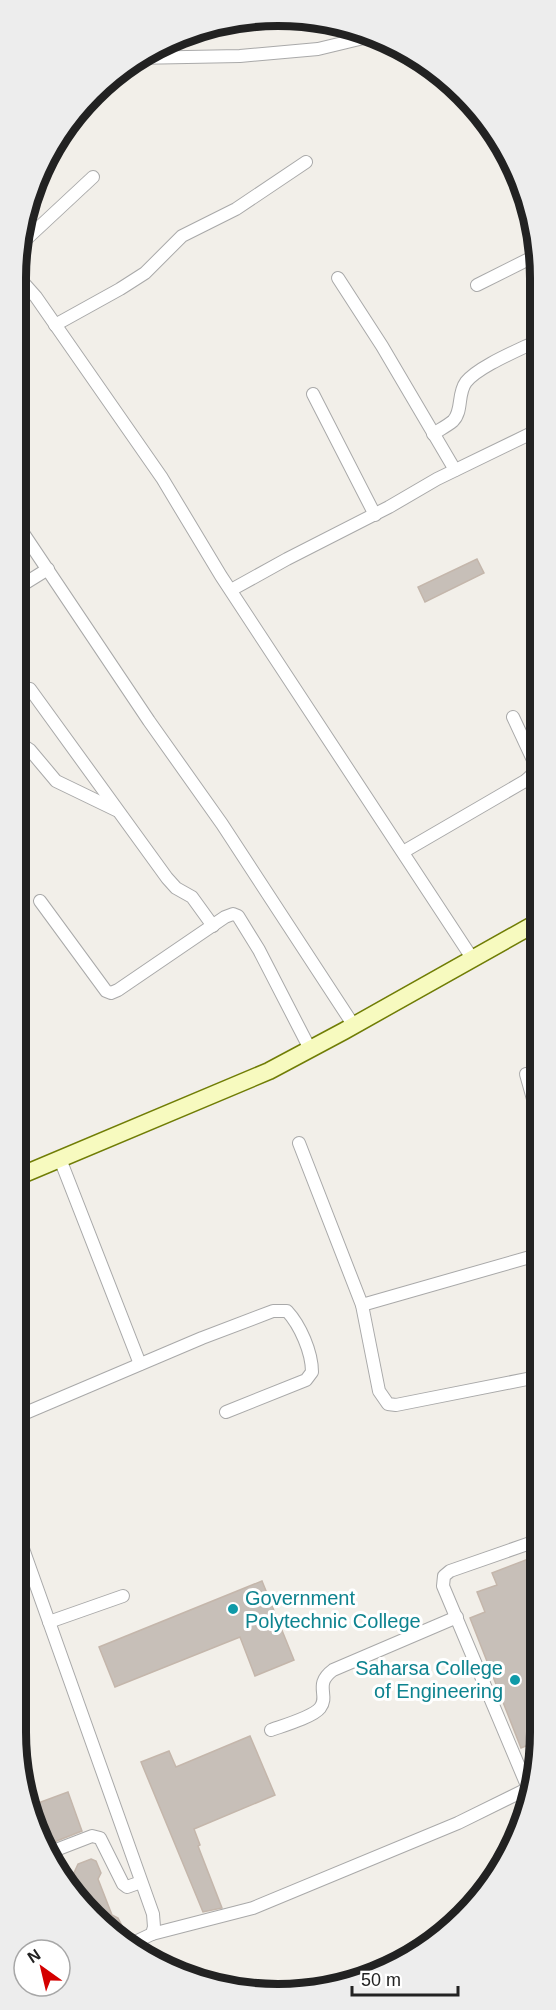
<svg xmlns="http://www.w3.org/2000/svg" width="556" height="2010" font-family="Arial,sans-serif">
<rect width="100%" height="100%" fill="#f2efe9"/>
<g fill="#c7bfb8" stroke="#c4b6ab" stroke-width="1.5">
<path d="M477 559 484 573 425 602 418 587Z"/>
<path d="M536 1556V1742L521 1748 470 1618 485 1612 477 1592 497 1585 492 1573Z"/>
<path d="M262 1581 294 1660 255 1676 240 1637 115 1687 99 1647Z"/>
<path d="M250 1736 275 1795 194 1829 200 1845 198 1846 222 1908 203 1912 141 1762 169 1751 176 1767Z"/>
<path d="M68 1792 82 1831 44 1846 35 1832 30 1806Z"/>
<path d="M91 1859 96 1861 101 1873 98 1879 112 1915 118 1918 128 1937 124 1939 80 1906 52 1861 73 1875 78 1864Z"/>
</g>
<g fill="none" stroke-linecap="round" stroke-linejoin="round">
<g stroke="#a9a9a9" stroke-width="14">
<g id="street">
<path d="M134 58 240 56 318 49 372 36"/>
<path d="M20 245 93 177"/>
<path d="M338 278 382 346 455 470"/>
<path d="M20 279 36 297 162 478 221 576 472 958"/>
<path d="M477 285 539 254"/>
<path d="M55 325 120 289 145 273 182 236 236 209 306 162"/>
<path d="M313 394 375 515"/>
<path d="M433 434C439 430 447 426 453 421 463 411 457 394 466 382 479 366 519 350 539 340"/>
<path d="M19 527 149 721 222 824 354 1026"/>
<path d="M19 587 48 569"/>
<path d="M231 590 287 559 389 507 437 479 538 430"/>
<path d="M30 689 167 878 176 888 192 897 213 926"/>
<path d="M18 742 30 750 56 781 116 810"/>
<path d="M403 852 525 781C532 775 537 771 534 762L513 717"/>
<path d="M40 901 106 991 111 993 118 990 225 917 233 914 238 916 259 950 310 1049"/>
<path d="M526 1074 537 1113"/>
<path d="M299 1143 362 1305 379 1391 388 1404 396 1405 537 1377"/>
<path d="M60 1159 140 1364"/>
<path d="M362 1305 537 1255"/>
<path d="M16 1417 202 1338 273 1311H287C300 1325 312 1352 312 1372L306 1380 226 1412"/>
<path d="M16 1529 153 1914 154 1927 152 1934 131 1944"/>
<path d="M49 1622 123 1596"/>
<path d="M271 1730C282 1726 313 1717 320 1708 330 1695 313 1685 333 1670L457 1617"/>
<path d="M528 1788 443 1586 444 1576 450 1571 536 1541"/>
<path d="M48 1853 92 1836 100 1838 123 1884 127 1887 141 1882"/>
<path d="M152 1934 253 1908 458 1823 535 1785"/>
</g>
</g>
<g stroke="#707d05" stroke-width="19">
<path id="secondary" d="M17 1177 269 1071 344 1031 538 922"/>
</g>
<use href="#street" stroke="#fff" stroke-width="12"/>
<use href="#secondary" stroke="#f7fabf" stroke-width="16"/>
</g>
<g fill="#0f9aa8" stroke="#fff" stroke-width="2">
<circle cx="233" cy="1609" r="6"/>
<circle cx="515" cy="1680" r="6"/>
</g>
<g text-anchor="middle" stroke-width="6" stroke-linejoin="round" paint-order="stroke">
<g font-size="20" fill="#0d838f" stroke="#fff" text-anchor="start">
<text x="245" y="1605">Government<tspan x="245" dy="23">Polytechnic College</tspan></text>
<text x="503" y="1675" text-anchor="end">Saharsa College<tspan x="503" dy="23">of Engineering</tspan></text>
</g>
</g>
<path d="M0 0H556V2010H0ZM278 26H278A252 252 0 0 1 530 278V1732A252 252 0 0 1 278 1984H278A252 252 0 0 1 26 1732V278A252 252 0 0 1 278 26Z" fill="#ededed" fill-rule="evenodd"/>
<path fill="none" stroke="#222" stroke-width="8" d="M278 26H278A252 252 0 0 1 530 278V1732A252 252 0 0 1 278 1984H278A252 252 0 0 1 26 1732V278A252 252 0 0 1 278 26Z"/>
<g transform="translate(42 1968) rotate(326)"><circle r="28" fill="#ffffff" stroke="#a7a7a7" stroke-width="1.5"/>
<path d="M0-4.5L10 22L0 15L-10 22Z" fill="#d40000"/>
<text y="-9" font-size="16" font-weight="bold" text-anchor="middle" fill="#222222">N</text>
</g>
<path d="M352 1986v9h106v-9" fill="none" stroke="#222222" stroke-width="3"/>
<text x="361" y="1986" font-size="18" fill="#222222" stroke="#ffffff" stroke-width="4.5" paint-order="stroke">50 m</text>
</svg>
